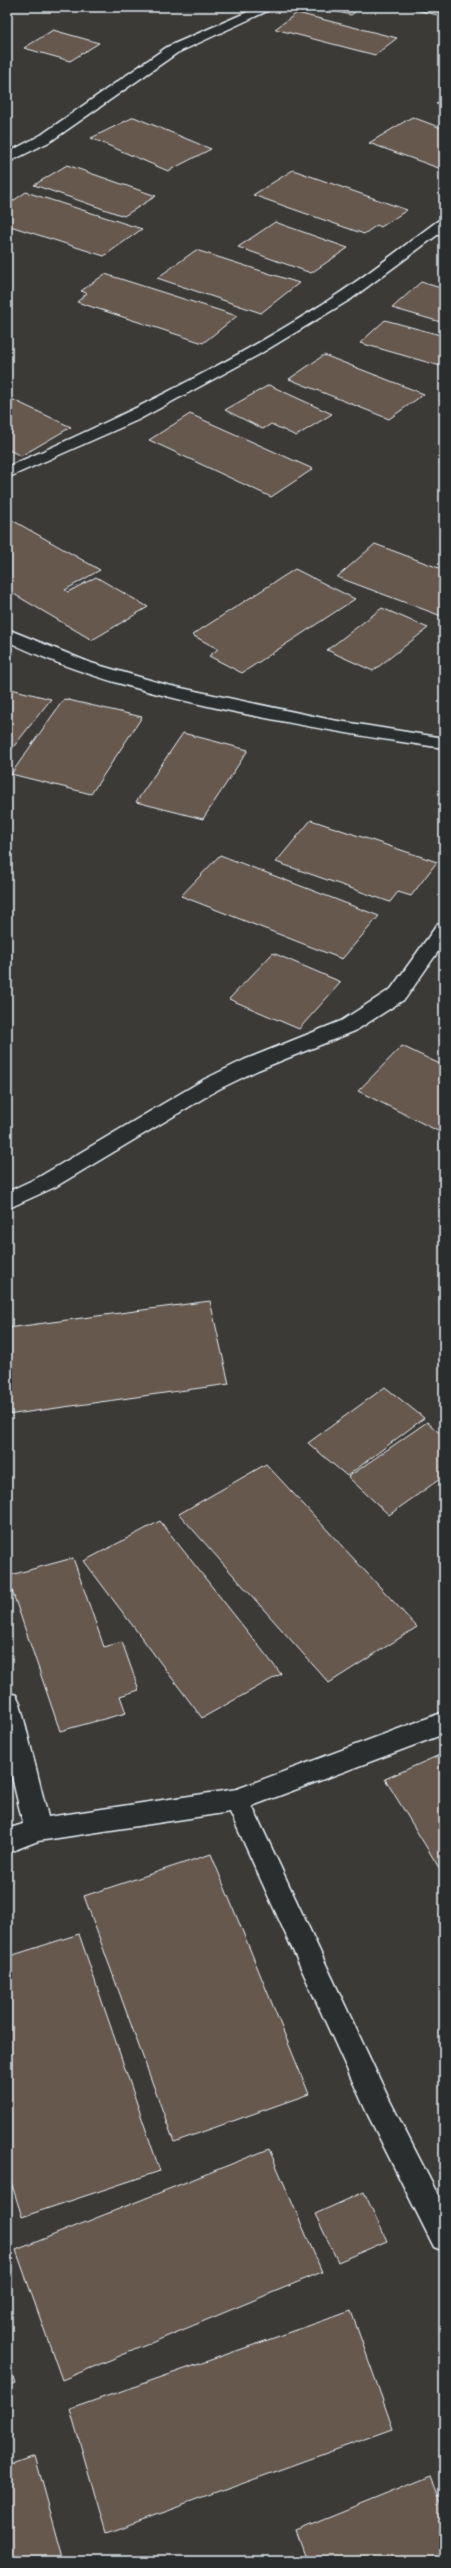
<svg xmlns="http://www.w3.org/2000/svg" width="451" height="2568" font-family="Mali,sans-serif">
<rect width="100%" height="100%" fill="#3c3a37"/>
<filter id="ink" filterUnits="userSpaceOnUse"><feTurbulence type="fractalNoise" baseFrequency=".025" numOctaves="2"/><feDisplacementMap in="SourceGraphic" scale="8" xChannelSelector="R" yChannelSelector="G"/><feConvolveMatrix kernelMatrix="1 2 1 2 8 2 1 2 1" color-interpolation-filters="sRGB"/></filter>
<g filter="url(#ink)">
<g fill="#66584d" stroke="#e8f1f8">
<path d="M317 7H362L351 15Z"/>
<path d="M403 7H444V11L438 15Z"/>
<path d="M297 13 397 38 375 55 275 29Z"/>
<path d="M53 30 99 43 70 61 24 48Z"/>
<path d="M444 97V106L436 104Z"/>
<path d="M134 117 211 149 168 171 91 138Z"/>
<path d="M412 117 444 129V170L369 143Z"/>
<path d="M67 165 156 196 124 216 34 185Z"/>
<path d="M293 170 407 210 381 227 377 225 364 234 253 195Z"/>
<path d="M26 192 142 229 104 256 7 225V205Z"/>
<path d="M275 222 348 248 311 273 238 247Z"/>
<path d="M196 250 299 283 261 313 157 278Z"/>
<path d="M105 274 237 316 203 343 77 302 87 293 81 291Z"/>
<path d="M421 282 444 289V323L392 308Z"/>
<path d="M385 320 444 336V367L360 343Z"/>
<path d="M324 355 424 394 389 419 289 379Z"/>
<path d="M269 385 332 414 296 436 271 424 263 429 225 410Z"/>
<path d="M7 397 71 427 21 456 7 449Z"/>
<path d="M190 414 313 469 271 497 149 440Z"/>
<path d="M12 520 100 570 65 590 68 592 96 577 148 607 92 640 7 590V523Z"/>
<path d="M375 544 444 570V617L337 577Z"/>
<path d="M295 569 355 599 242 673 209 656 218 649 192 635Z"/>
<path d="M382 608 428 628 373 671 327 650Z"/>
<path d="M7 688 51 699 7 755Z"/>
<path d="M64 699 142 717 91 794 11 774Z"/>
<path d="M183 733 248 750 203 819 136 802Z"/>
<path d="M311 820 437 862 411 896 398 892 390 902 276 862Z"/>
<path d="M220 855 379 916 342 959 181 896Z"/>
<path d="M273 953 341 982 299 1029 229 999Z"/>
<path d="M402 1046 444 1066V1134L358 1091Z"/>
<path d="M210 1301 229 1384 7 1415V1328Z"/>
<path d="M385 1387 424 1418 347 1476 308 1443Z"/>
<path d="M427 1422 444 1437V1476L389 1515 348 1477Z"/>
<path d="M266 1464 417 1627 329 1683 179 1514Z"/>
<path d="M160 1521 281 1674 202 1718 84 1561Z"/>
<path d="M73 1558 104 1647 122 1642 139 1690 120 1696 126 1713 60 1731 7 1576Z"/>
<path d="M444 1753V1876L385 1779Z"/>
<path d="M211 1854 309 2094 174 2142 84 1896Z"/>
<path d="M79 1934 160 2171 22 2217 7 2169V1957Z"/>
<path d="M269 2149 322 2272 62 2380 16 2250Z"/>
<path d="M364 2192 387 2241 338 2262 315 2214Z"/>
<path d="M351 2311 393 2429 106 2533 70 2409Z"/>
<path d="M7 2358 15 2383 7 2386Z"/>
<path d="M35 2456 64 2561H7V2466Z"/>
<path d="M431 2476 444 2508V2561H307L296 2531Z"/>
</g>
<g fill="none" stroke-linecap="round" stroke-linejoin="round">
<g stroke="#e8f1f8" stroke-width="3">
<g id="minor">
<path d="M259 7H276L177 53 51 141 7 163V153L41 135 167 47Z"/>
<path d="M444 219V230L351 299 258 355 138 420 7 478V467C117 420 225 366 326 302 365 277 402 247 439 220Z"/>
<path d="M7 629 91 663 167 685 332 720 444 738V748C374 739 304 726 235 712 157 695 79 676 7 641Z"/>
<path d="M444 923V943L405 999 355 1031 258 1070 219 1089 55 1187 7 1209V1192L39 1177 205 1079 244 1060 341 1021 391 989 437 925Z"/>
<path d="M7 1692 16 1695 20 1703 48 1817 237 1789 444 1712V1734L252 1806 387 2095 444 2207V2251L434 2247 367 2113 230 1812 38 1841 7 1853V1829L23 1824 7 1755Z"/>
</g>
</g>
<use href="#minor" fill="#2a2d2e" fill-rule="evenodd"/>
</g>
</g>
<rect width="451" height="2568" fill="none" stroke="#2a2d2e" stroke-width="24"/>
<rect x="12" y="12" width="427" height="2544" fill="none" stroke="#e8f1f8" stroke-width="1.5" filter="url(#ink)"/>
</svg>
